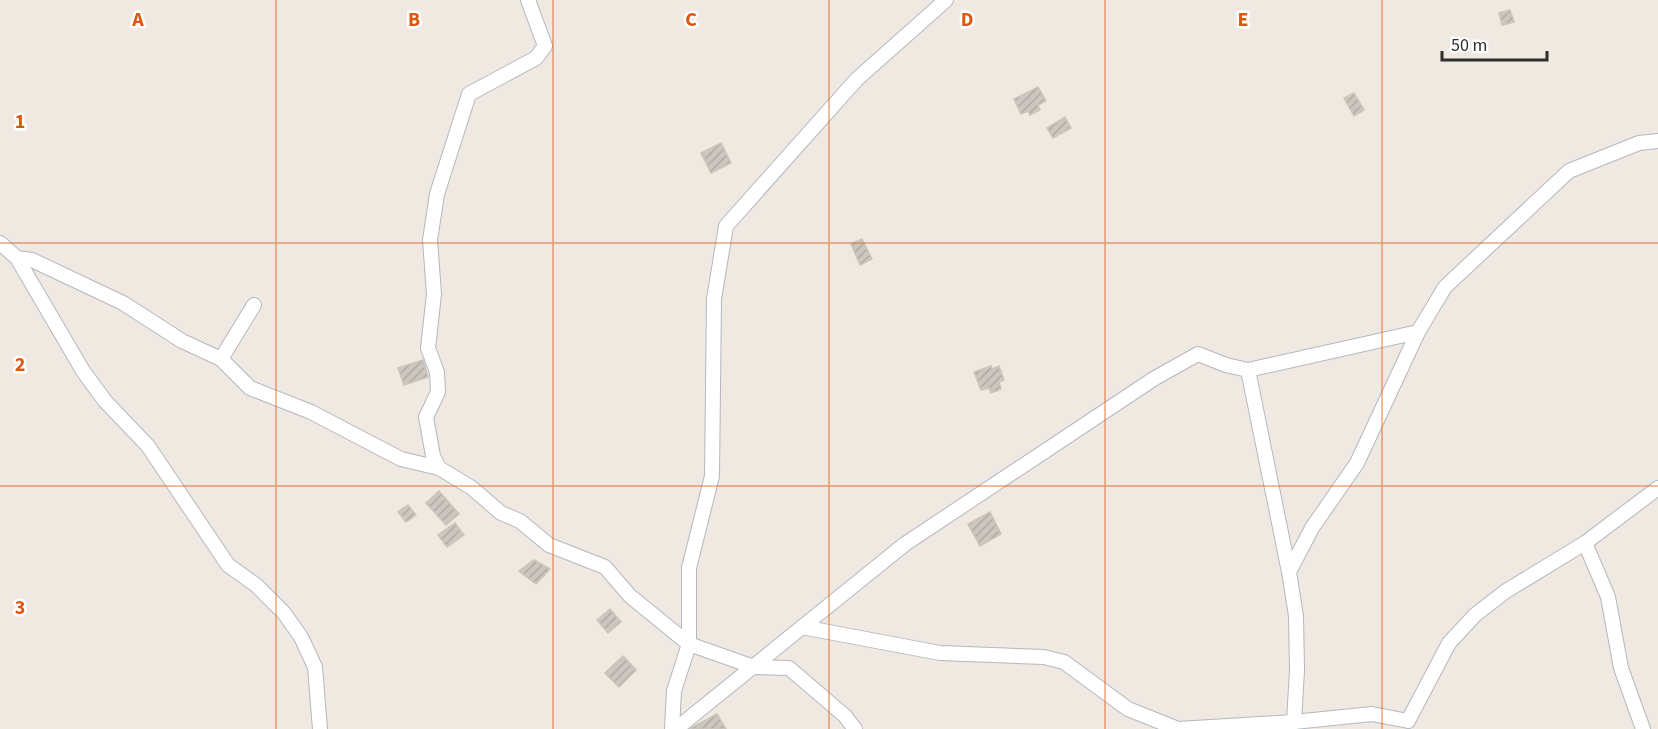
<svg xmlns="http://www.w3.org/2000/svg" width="1658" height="729" font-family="'Source Sans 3',sans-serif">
<defs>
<pattern id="building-hatch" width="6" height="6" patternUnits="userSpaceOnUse" patternTransform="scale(1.5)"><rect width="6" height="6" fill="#cbc7bf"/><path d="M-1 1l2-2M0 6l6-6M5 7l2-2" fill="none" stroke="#afaba4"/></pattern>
</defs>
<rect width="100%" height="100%" fill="#efe9e1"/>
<g fill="url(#building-hatch)" stroke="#cbc5ba" stroke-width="1.5">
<path d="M1510 10 1514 22 1502 25 1499 13Z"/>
<path d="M1038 87 1046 101 1038 105 1040 110 1030 115 1028 111 1021 114 1014 99Z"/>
<path d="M1354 93 1364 110 1354 116 1344 98Z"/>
<path d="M1065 117 1071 128 1053 138 1047 128Z"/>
<path d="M721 143 731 163 711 173 701 153Z"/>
<path d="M862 239 872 259 860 265 851 244Z"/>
<path d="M423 360 428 377 404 385 398 368Z"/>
<path d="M991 366 992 369 999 366 1004 380 999 382 1001 389 991 393 989 388 981 390 974 372Z"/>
<path d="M439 491 459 514 446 525 426 503Z"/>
<path d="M408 505 416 515 406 522 398 512Z"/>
<path d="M990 512 1001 534 980 546 968 524Z"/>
<path d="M455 523 464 535 447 547 438 535Z"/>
<path d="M534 560 550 569 536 584 519 571Z"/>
<path d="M610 609 621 622 608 633 597 620Z"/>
<path d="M623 656 636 670 619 687 605 673Z"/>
<path d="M717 714 726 729H690L693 727Z"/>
</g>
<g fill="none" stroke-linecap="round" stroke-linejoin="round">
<g stroke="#b4b7c1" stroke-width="16">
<g id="minor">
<path d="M528 0 545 46 536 58 469 94 437 194 430 240 434 294 428 348 437 372 438 392 426 417 433 456 439 468 472 488 501 513 520 521 549 545 605 567 630 596 689 644"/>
<path d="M0 243 17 258 32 260 123 303 182 341 221 359"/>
<path d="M17 258 83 371 105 401 148 446 228 565 256 585 284 613 301 637 315 667 320 729"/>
<path d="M254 305 221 359 250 388 311 412 401 459 439 468"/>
<path d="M1418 332 1357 463 1312 528 1289 572 1296 616 1297 670 1294 722 1372 714 1408 721 1449 643 1475 615 1506 591 1585 543 1658 488"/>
<path d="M1248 370 1289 572"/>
<path d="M1585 543 1608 597 1621 668 1643 729"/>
<path d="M802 627 940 653 1044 657 1064 662 1128 709 1178 729 1294 722"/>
<path d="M689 644V568L712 476 714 299 726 226 857 79 946 0"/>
<path d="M672 729 674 691 689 644 754 667 789 668 845 716 855 729"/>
<path d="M676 729 905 544 1155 378 1198 354 1226 365 1248 370 1418 332 1445 287 1569 171 1639 143 1658 141"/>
</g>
</g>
<use href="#minor" stroke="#fff" stroke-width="14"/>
</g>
<path fill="none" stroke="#df570e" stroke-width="1.5" stroke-opacity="0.55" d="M276 0V729M553 0V729M829 0V729M1105 0V729M1382 0V729M0 243H1658M0 486H1658"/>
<g font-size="20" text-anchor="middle" font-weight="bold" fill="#df570e" stroke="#fff" stroke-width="5" stroke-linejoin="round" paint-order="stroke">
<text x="138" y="26">A</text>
<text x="414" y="26">B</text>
<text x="691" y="26">C</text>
<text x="967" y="26">D</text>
<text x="1243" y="26">E</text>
<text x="20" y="128">1</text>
<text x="20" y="371">2</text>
<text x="20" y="614">3</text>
</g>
<path d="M1442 51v9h105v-9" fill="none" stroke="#2e2e2e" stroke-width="3"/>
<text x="1451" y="51" font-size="18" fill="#2e2e2e" stroke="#ffffff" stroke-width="4.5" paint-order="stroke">50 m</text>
</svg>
